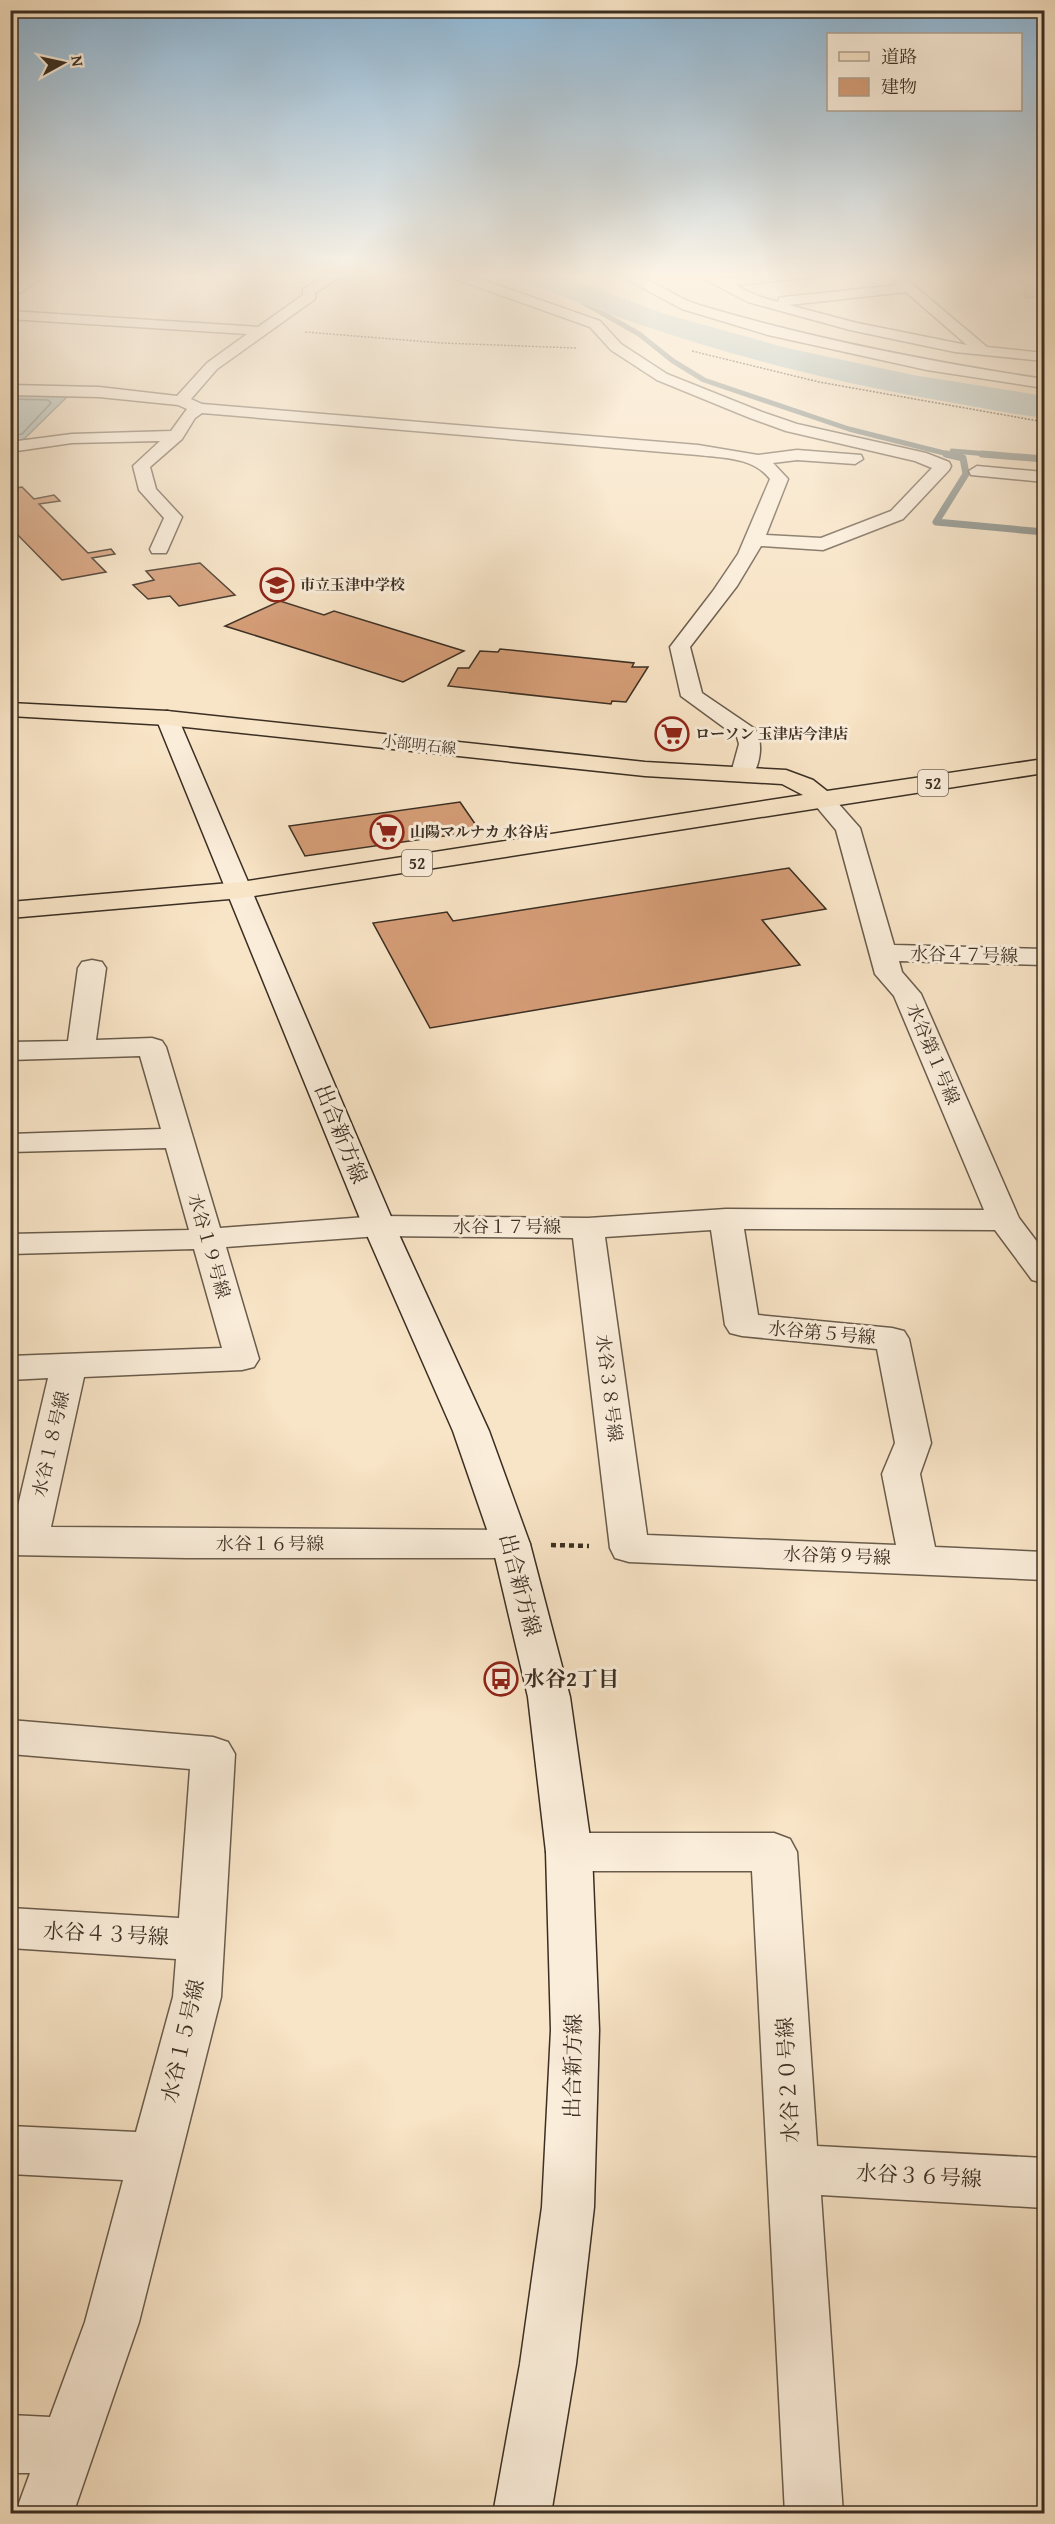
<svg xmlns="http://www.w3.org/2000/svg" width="1055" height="2524" font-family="'Gentium Book Plus','Noto Serif JP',serif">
<rect width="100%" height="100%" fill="#f8e4c6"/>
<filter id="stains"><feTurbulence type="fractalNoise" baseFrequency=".00333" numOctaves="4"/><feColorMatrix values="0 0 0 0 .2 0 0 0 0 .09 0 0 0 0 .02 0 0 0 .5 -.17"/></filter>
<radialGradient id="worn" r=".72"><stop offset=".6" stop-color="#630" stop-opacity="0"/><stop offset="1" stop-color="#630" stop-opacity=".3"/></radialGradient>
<path fill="#c4c290" stroke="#80785a" stroke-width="1.5" d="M1003 273H1044V297L1026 298 1024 294 1026 286Z"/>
<path fill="#a2bcbf" stroke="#798481" stroke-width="1.5" d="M11 393 69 395 24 439 11 442Z"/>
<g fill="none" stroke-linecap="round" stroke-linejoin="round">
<path stroke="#6e7671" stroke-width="1.5" d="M10 399 48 400 51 403 22 434 10 436"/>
<g stroke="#798481" stroke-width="5">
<path d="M575 294 581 301 639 334 673 361 704 380 849 429 952 455"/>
<path d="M952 451 1000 455"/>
</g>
<g stroke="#798481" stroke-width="7">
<path d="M946 454 963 458 966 474 936 522 1044 532"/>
<path d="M982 454 1044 459"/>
</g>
<path fill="#a2bcbf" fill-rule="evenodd" d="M514 273H554L665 314 787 348 913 375 1044 396V418C1009 414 973 406 937 400 793 375 654 335 519 279Z"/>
</g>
<g fill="#d59d77" stroke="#3b2f23" stroke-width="1.5">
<path d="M22 487 34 499 54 495 60 501 39 504 88 553 111 549 115 554 92 558 106 572 62 580 10 527V489Z"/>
<path d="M200 563 235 595 179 606 170 596 148 599 133 585 154 580 146 571Z"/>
<path d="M280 601 324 615 334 611 464 651 403 682 225 626Z"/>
<path d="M500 649 634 663 632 667H648L626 702 612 701 611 704 448 686 458 668H469L480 651 498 652Z"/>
<path d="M460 802 480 831 305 856 289 826Z"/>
<path d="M789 868 826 909 762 920 800 965 430 1028 373 923 447 912 453 921Z"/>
</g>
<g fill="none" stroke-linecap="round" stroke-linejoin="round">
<g stroke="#6a5c4c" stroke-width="3">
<g id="street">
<path d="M36 273H50L10 299V289Z"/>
<path d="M332 273H346L315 293V299L217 369 191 399 202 404 698 445 758 455 797 450 861 455 863 459 855 464 797 460 773 463 788 479 766 535 821 538 891 511 932 468 915 461 786 431 750 418 657 380 611 350 590 327 447 276 446 273H463L600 321 621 344 667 374 762 412 797 424 926 453 949 462 951 466 949 470 903 519 823 550 761 546 737 586 690 647 702 693 755 729C764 743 760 765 751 778L743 780 735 778 731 773 739 744 737 737 681 696 670 647 713 591 738 554 770 479C753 457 723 458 698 455L202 413 195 418 182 439 150 467 156 489 182 517 168 549 166 553H152L150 549 164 518 139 490 133 466 160 441 72 443 10 452V442L72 434 171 431 187 409 178 405 99 397 10 395V385L99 387 177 396 207 363 247 334 10 319V311L258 327 303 295V289Z"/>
<path d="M615 273C644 270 671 297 699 305 813 339 926 361 1044 379V388L927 370 768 335 682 309Z"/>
<path d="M693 273C707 272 713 278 724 278 757 279 790 270 823 273L817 277 735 285 758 296 778 302 779 298 784 297 898 285 888 275 889 273H899L987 347 1044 353V361L955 352 850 330 748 302ZM906 292 967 345 857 323 789 305Z"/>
<path d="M977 466 1044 472V482L971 475 969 471Z"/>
<path d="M822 792 830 794 860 828 894 945 1044 949V965L899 961 902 972 921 994 1019 1218 1044 1251V1283L1032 1280 995 1230 744 1229 758 1315 892 1328 904 1331 909 1339 931 1443 920 1474 935 1547 1044 1552V1580L629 1562 615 1558 610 1548 573 1238 379 1236 226 1247 259 1359 254 1367 242 1370 84 1377 51 1527 511 1530 525 1534 530 1544 525 1554 511 1558H186L10 1555V1527H13L48 1378 10 1380V1356L222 1348 194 1249 10 1254V1234L189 1230 166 1148 10 1152V1134L161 1129 140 1056 10 1060V1042L68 1041 78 968 82 962 92 960 102 962 106 968 96 1040 152 1038 162 1041 166 1047 220 1228 379 1216 588 1218 726 1209 984 1210 894 996 875 974 836 830 810 799 814 794ZM711 1230 725 1325 730 1333 742 1336 877 1349 895 1443 882 1474 896 1545 647 1535 605 1237Z"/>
<path d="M10 1720 213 1737 228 1742 235 1754 221 1997 139 2322 73 2514H15L30 2473H10V2415L50 2417 85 2322 123 2180 10 2174V2126L136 2132 173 1997 176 1959 10 1948V1908L179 1918 190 1769 10 1754Z"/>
<path d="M569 1833H774L790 1839 797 1852 817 2146 1044 2158V2208L821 2195 843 2514H785L752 1871H569L553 1865 546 1852 553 1839Z"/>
</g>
</g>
<g stroke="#3b2f23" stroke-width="3">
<path id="secondary" d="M167 711 175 713 178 718 395 1226 489 1431 530 1544 570 1697 592 1852 599 2030 594 2207 576 2364 551 2514H493L520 2364 542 2207 551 2030 546 1852 528 1697 492 1544 453 1431 363 1226 156 718 159 713Z"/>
</g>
<g stroke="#3b2f23" stroke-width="3">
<path id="primary" d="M10 703 167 711 645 762 786 770 813 780 827 791 1044 759V773L241 898 10 918V902L241 882 803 795 782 784 645 776 167 725 10 716Z"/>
</g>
<g stroke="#3b2f23" stroke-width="1.5" stroke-dasharray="2 1.5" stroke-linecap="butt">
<path d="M305 332 442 343 576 348"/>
<path d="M692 351 819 382 1044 422"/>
</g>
<path stroke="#3b2f23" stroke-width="4.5" stroke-dasharray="5 4" stroke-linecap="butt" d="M551 1545 589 1546"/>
<use href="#street" fill="#faedda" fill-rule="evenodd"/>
<use href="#secondary" fill="#faedda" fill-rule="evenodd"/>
<use href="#primary" fill="#f8e4c6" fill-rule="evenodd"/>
</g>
<linearGradient id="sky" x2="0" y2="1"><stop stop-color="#8cb7d8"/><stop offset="0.44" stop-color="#fcf3e5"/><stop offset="1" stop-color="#fcf3e5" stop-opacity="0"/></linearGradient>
<rect width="1055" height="626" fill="url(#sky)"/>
<defs>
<g id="school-ring" transform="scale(1.725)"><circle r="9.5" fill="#faedda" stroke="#8f2418" stroke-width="1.5"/><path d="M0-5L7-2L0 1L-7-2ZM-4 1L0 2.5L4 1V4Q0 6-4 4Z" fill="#8f2418"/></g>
<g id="supermarket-ring" transform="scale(1.725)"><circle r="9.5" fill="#faedda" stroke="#8f2418" stroke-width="1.5"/><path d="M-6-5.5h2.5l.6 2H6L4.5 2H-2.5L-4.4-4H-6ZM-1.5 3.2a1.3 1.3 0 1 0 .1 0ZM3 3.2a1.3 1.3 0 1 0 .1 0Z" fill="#8f2418"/></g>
<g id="bus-ring" transform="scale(1.725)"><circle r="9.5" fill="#faedda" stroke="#8f2418" stroke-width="1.5"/><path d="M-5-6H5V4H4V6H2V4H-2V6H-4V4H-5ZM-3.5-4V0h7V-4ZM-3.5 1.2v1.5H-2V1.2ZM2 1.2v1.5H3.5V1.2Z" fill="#8f2418"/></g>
</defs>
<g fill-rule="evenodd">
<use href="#school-ring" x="277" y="585"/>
<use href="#supermarket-ring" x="672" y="734"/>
<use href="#supermarket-ring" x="387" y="832"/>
<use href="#bus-ring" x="501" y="1679"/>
</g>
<g text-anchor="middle" stroke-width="6" stroke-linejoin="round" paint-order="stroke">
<g font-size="15" font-weight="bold" fill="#3b2f23" stroke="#faedda" text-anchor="start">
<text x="300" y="590">市立玉津中学校</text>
<text x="695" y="739">ローソン 玉津店今津店</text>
<text x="410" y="837">山陽マルナカ 水谷店</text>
</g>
<g font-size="15" fill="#3b2f23" stroke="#faedda">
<text transform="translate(419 745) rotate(6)" y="5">小部明石線</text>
</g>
<g fill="#faedda" stroke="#74685a" stroke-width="1.5">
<rect x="918" y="770" width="30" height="26" rx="4.5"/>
<rect x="402" y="850" width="30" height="26" rx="4.5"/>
</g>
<g font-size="16" font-weight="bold" fill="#3b2f23">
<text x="933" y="789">52</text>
<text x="417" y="869">52</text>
</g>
<g font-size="18" fill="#3b2f23" stroke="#faedda">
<text transform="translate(964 955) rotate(1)" y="6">水谷４７号線</text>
<text transform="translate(933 1054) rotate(67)" y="6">水谷第１号線</text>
<text x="507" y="1233">水谷１７号線</text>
<text transform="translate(209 1246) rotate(74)" y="6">水谷１９号線</text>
<text transform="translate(822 1333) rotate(5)" y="6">水谷第５号線</text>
<text transform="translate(609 1388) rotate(83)" y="6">水谷３８号線</text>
<text transform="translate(51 1444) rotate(-77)" y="6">水谷１８号線</text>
<text x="270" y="1550">水谷１６号線</text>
<text transform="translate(837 1556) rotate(2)" y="6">水谷第９号線</text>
</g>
<g font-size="21" fill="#3b2f23" stroke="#faedda">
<text transform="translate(341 1134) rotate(68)" y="7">出合新方線</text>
<text transform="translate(520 1585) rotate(75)" y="7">出合新方線</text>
<text transform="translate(106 1934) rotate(3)" y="7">水谷４３号線</text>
<text transform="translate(183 2041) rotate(-77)" y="7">水谷１５号線</text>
<text transform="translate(573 2066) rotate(-89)" y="7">出合新方線</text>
<text transform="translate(788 2080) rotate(-93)" y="7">水谷２０号線</text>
<text transform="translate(919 2176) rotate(3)" y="7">水谷３６号線</text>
</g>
<g font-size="21" font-weight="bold" fill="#3b2f23" stroke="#faedda" text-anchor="start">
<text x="524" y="1686">水谷2丁目</text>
</g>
</g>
<rect width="1055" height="2524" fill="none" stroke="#f8e4c6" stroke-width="36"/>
<rect x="12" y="12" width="1031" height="2500" fill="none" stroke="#3b2f23" stroke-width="3"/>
<rect x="18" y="18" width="1019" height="2488" fill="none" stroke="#3b2f23" stroke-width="1.5"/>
<rect x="827" y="33" width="195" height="78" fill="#faedda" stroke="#aea191" stroke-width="1.5"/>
<rect x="839" y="52" width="30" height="9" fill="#f8e4c6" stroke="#aea191" stroke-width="1.5"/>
<text x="881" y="63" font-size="18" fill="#3b2f23">道路</text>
<rect x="839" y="78" width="30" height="18" fill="#d59d77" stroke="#aea191" stroke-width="1.5"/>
<text x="881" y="93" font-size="18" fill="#3b2f23">建物</text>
<g transform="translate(63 63) rotate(82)" stroke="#faedda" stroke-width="4.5" paint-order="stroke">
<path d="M0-4.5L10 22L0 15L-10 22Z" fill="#3b2f23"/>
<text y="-9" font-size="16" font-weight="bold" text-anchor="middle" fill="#3b2f23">N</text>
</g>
<rect width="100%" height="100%" filter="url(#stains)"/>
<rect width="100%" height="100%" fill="url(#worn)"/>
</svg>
